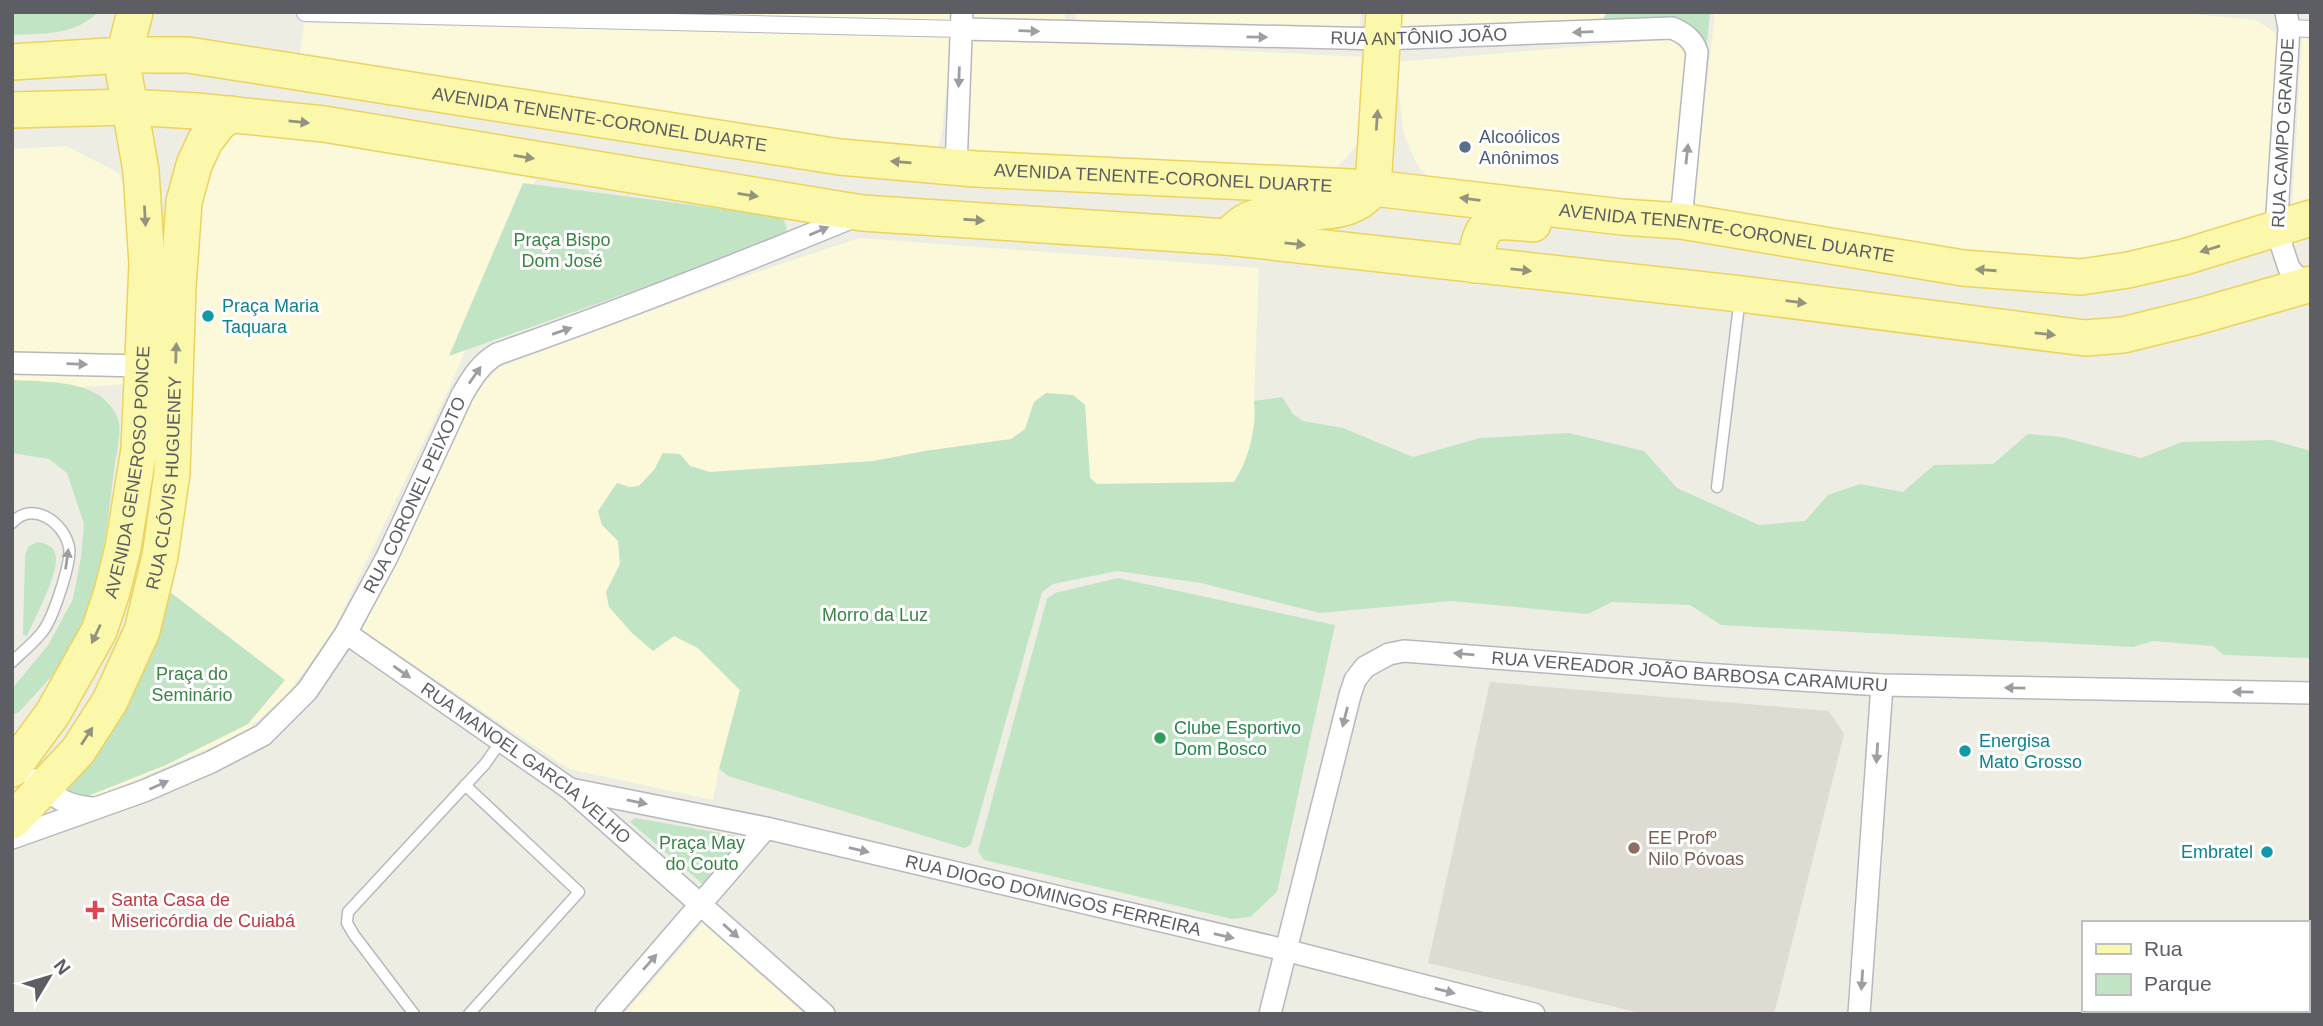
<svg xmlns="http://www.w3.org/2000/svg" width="2323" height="1026" font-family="Helvetica,sans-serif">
<rect width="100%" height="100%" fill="#eeede4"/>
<g fill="#fcf8da">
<path d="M482 12H952L951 28Z"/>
<path d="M968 12H1065V29L968 24Z"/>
<path d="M1076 12H1361L1359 33 1074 26Z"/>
<path d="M1394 12H1607L1600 25 1392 35Z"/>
<path d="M1715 12H2171L2255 20 2273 31 2282 42 2268 222 2073 270 1698 209 1694 200Z"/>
<path d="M304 23 952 36 942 133 935 158 300 53Z"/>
<path d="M968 37 1362 57 1359 142 1337 168 1318 178 964 162Z"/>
<path d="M2302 38 2311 39V217L2291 222Z"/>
<path d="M1673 39 1680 44 1685 51 1676 216 1434 183 1417 165 1403 132 1396 62Z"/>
<path d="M221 133 288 137 536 179 449 389 332 633 289 692 244 733 91 799 79 801 59 786 137 661 193 232Z"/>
<path d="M66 146 119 173 137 214 129 384 12 392V149Z"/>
<path d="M860 238 1259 268 1254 401 1256 417 1245 463 1234 482 1097 484 1090 478 1085 405 1034 402 1025 429 1011 439 925 451 874 461 709 472 690 466 680 454 654 470 639 487H629L602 525 618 541 620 564 606 592 609 607 632 633 652 650 674 636 697 648 740 690 719 769 713 800 569 769 362 630 477 390 500 367 754 273Z"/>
<path d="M703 923 804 1014H624Z"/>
</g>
<path fill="#dedcd2" d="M1490 682 1829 711 1844 734 1774 1014H1645L1428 963Z"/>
<g fill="#c1e4c5">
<path d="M12 12H98C75 36 43 33 12 35Z"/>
<path d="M1607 12H1710L1706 52 1690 39 1600 25Z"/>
<path d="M523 183 778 216 784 220 787 230 780 239 449 356Z"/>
<path d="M12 380C42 382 87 379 109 404 113 409 118 416 119 422 121 437 116 455 114 470 107 524 103 582 80 632 67 663 41 688 19 712L12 715V689L49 644 73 599 81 557 84 524 67 473 49 459 12 453Z"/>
<path d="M1046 393 1073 395 1085 405 1090 478 1097 484 1234 482C1249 459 1257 429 1254 401L1282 397 1293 414 1303 421 1343 428 1413 457 1480 438 1569 433 1644 451 1677 488 1759 525 1805 521 1828 495 1860 484 1903 492 1934 465 1993 464 2028 434 2062 437 2141 458 2182 442 2272 440 2311 451V658L2224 655 2213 646 2153 641 2133 647 1721 625 1690 605 1612 602 1588 614 1451 601 1320 613 1201 583 1117 571 1053 584 1042 592 971 845 964 848 728 776 719 769 740 690 698 648 674 636 653 651 632 633 609 607 606 592 620 564 618 541 602 525 598 511 617 483 629 487 639 486 654 470 663 453 680 454 690 466 710 472 874 461 925 451 1011 439 1025 429 1034 402Z"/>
<path d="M37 542C44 543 52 545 55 553 62 569 34 619 27 636L23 635 25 556 28 547Z"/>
<path d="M1118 578 1335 625 1277 892 1250 917 1232 919 984 860 978 851 1047 599 1055 593Z"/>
<path d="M170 592 285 680 248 724 166 765 88 796C78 798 70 795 65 786L154 627Z"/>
<path d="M635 818 737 836 744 841 705 886 630 822Z"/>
</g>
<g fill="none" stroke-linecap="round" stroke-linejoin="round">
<g stroke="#b6b8bd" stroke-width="13">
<g id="service">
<path d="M1717 487 1740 297"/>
<path d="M12 523C32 500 64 522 69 547 72 562 53 618 43 631 35 642 22 652 12 662"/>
<path d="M465 785 579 892 469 1014"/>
<path d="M414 1014 354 935 347 923 348 912 485 764 502 740"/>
</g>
</g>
<g stroke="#b6b8bd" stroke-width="18">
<g id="pedestrian">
<path d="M305 13 961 29"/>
<path d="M2289 28 2311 29"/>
</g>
</g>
<g stroke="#b6b8bd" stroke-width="24">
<g id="minor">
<path d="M2286 12 2289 28 2276 229 2289 268 2295 275 2310 284"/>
<path id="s1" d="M961 29 1382 39 1672 28C1684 33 1693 39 1697 52L1681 221"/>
<path d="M956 167 962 12"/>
<path d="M12 363 142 366"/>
<path id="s2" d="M346 633 570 789 824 1014"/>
<path d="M35 780C54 797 66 806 92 808"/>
<path id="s3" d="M570 789 766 828 1285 950 1534 1014"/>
<path id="s4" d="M12 838 144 791 211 762 263 735 307 691 346 633 387 557 462 395C472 378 480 364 497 354 619 311 739 264 858 215"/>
<path d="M606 1014 766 828"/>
<path id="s5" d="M1270 1014 1350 695 1355 680 1365 667 1389 654 1404 651 1703 674 1882 685 2311 693"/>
<path d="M1859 1014 1882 685"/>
</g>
</g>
<g stroke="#ebd360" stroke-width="38">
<g id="primary">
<path id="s6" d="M12 62 124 55H188L840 157 975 169 1373 188 1622 217 1681 221 1963 268 2081 277 2128 270 2184 257 2311 218"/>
<path d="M12 110 129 107 197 111 324 124 862 213 1227 237 1741 294 2085 338 2123 335 2200 316 2311 284"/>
<path d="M1227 237C1235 230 1243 221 1254 218 1292 205 1346 225 1373 188L1384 12"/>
<path d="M1475 265C1481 218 1489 219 1533 224"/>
<path id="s7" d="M12 769 53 713 99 631 112 592 123 548 139 449 147 264 141 171 124 74V55L135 12"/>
<path id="s8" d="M12 821 78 751 110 701 142 631 160 556 172 473 178 287 184 202 194 165 205 141 219 123 231 114"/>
</g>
</g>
<use href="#service" stroke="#fff" stroke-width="10"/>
<use href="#pedestrian" stroke="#fff" stroke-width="16"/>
<use href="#minor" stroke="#fff" stroke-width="21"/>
<use href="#primary" stroke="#fbf7ab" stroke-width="35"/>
</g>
<defs><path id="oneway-solid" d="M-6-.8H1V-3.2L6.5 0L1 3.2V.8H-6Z" transform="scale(1.75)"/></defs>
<g fill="#9d9ea2">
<use href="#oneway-solid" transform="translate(1029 31) rotate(2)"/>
<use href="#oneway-solid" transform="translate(1583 32) rotate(178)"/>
<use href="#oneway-solid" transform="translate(1257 37) rotate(1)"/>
<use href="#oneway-solid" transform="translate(959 77) rotate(92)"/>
<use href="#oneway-solid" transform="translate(1687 154) rotate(-84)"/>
<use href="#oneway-solid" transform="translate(819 231) rotate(-23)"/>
<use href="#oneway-solid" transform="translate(562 331) rotate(-19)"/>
<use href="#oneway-solid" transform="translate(77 364) rotate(2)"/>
<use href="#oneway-solid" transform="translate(475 375) rotate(-55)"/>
<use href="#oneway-solid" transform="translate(67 559) rotate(-82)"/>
<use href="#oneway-solid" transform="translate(1464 654) rotate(-175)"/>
<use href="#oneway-solid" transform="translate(402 672) rotate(35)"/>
<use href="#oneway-solid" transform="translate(2015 688) rotate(-179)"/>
<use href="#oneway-solid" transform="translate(2243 692) rotate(-179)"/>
<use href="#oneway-solid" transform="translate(1345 717) rotate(104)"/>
<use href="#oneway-solid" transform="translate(1877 753) rotate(94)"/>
<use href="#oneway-solid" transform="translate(159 785) rotate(-24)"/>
<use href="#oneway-solid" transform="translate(637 802) rotate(11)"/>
<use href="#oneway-solid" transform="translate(859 850) rotate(13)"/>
<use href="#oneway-solid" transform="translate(731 931) rotate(42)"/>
<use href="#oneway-solid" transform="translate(1224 936) rotate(13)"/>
<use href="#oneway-solid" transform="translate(650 962) rotate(-49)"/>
<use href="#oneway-solid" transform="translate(1862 980) rotate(94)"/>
<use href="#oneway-solid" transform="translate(1445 991) rotate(14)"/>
</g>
<g fill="#94947d">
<use href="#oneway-solid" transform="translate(1377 120) rotate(-86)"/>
<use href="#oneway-solid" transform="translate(299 122) rotate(6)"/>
<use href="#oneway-solid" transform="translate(524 157) rotate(9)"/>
<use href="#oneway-solid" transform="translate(901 162) rotate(-175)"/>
<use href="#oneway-solid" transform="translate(748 195) rotate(9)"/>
<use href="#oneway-solid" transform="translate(1470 199) rotate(-173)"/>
<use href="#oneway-solid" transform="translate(145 216) rotate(87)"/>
<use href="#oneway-solid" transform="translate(974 220) rotate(4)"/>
<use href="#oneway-solid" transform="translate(1295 244) rotate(6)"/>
<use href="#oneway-solid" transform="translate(2210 249) rotate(163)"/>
<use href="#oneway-solid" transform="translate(1521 270) rotate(6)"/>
<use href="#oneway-solid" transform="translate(1986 270) rotate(-176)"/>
<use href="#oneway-solid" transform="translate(1796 302) rotate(7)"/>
<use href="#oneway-solid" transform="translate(2045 334) rotate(6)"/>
<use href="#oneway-solid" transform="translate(176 353) rotate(-88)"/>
<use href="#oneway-solid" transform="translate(96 634) rotate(115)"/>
<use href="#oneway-solid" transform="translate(87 736) rotate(-57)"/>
</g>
<circle fill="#5c6f8a" stroke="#fff" stroke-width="2.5" cx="1465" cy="147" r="7"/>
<g fill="#0f9aa8" stroke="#fff" stroke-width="2.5">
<circle cx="208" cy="316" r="7"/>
<circle cx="1965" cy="751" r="7"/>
<circle cx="2267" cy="852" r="7"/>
</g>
<circle fill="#2e9e5b" stroke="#fff" stroke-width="2.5" cx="1160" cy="738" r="7"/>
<circle fill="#8d6e63" stroke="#fff" stroke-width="2.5" cx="1634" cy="848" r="7"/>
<path fill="#e0444e" stroke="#fff" stroke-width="2.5" d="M91.5 899.5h7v7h7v7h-7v7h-7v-7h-7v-7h7z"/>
<g text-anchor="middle" stroke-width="6" stroke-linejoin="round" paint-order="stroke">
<g font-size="18" fill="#5c5e64" stroke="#fff">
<text dy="6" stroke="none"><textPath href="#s1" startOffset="458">RUA ANTÔNIO JOÃO</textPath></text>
<text dy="6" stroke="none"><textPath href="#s6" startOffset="593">AVENIDA TENENTE-CORONEL DUARTE</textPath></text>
<text transform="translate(2283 133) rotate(-87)" y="6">RUA CAMPO GRANDE</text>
<text dy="6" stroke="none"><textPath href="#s6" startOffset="1160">AVENIDA TENENTE-CORONEL DUARTE</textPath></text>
<text dy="6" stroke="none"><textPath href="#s6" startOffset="1727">AVENIDA TENENTE-CORONEL DUARTE</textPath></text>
<text dy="6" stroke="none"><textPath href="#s7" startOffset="326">AVENIDA GENEROSO PONCE</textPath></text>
<text dy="6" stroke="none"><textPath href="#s8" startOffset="383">RUA CLÓVIS HUGUENEY</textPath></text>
<text dy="6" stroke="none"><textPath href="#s4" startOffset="558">RUA CORONEL PEIXOTO</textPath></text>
<text dy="6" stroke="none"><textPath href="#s5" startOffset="690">RUA VEREADOR JOÃO BARBOSA CARAMURU</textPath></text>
<text dy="6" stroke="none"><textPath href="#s2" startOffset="222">RUA MANOEL GARCIA VELHO</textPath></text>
<text dy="6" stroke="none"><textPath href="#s3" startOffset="495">RUA DIOGO DOMINGOS FERREIRA</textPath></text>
</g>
<g font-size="18" fill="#4e5e75" stroke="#fff" text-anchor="start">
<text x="1479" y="143">Alcoólicos<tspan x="1479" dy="21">Anônimos</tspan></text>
</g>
<g font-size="18" fill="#3a8545" stroke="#fff">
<text x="562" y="246">Praça Bispo<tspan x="562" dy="21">Dom José</tspan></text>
<text x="875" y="621">Morro da Luz</text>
<text x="192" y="680">Praça do<tspan x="192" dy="21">Seminário</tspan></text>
<text x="702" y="849">Praça May<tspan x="702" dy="21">do Couto</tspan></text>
</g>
<g font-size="18" fill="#0d838f" stroke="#fff" text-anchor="start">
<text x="222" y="312">Praça Maria<tspan x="222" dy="21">Taquara</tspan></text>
<text x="1979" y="747">Energisa<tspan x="1979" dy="21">Mato Grosso</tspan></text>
<text x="2253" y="858" text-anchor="end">Embratel</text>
</g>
<g font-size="18" fill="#27864d" stroke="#fff" text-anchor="start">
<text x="1174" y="734">Clube Esportivo<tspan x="1174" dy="21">Dom Bosco</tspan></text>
</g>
<g font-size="18" fill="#785e54" stroke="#fff" text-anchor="start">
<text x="1648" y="844">EE Profº<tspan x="1648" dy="21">Nilo Póvoas</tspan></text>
</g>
<g font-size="18" fill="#be3a42" stroke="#fff" text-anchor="start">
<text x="111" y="906">Santa Casa de<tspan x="111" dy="21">Misericórdia de Cuiabá</tspan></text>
</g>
</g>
<rect width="2323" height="1026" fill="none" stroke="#5c5e64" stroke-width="28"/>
<rect x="2082" y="921" width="228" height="91" fill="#ffffff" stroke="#bebfc1" stroke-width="2"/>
<rect x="2096" y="944" width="35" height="10" fill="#fbf7ab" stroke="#bebfc1" stroke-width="2"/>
<text x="2144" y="956" font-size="21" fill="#5c5e64">Rua</text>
<rect x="2096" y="974" width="35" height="21" fill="#c1e4c5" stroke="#bebfc1" stroke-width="2"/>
<text x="2144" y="991" font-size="21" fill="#5c5e64">Parque</text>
<g transform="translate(49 977) rotate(52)" stroke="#ffffff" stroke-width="5" paint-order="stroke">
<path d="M0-5L12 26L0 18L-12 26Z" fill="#5c5e64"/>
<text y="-10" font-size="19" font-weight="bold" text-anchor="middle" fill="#5c5e64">N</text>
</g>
</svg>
